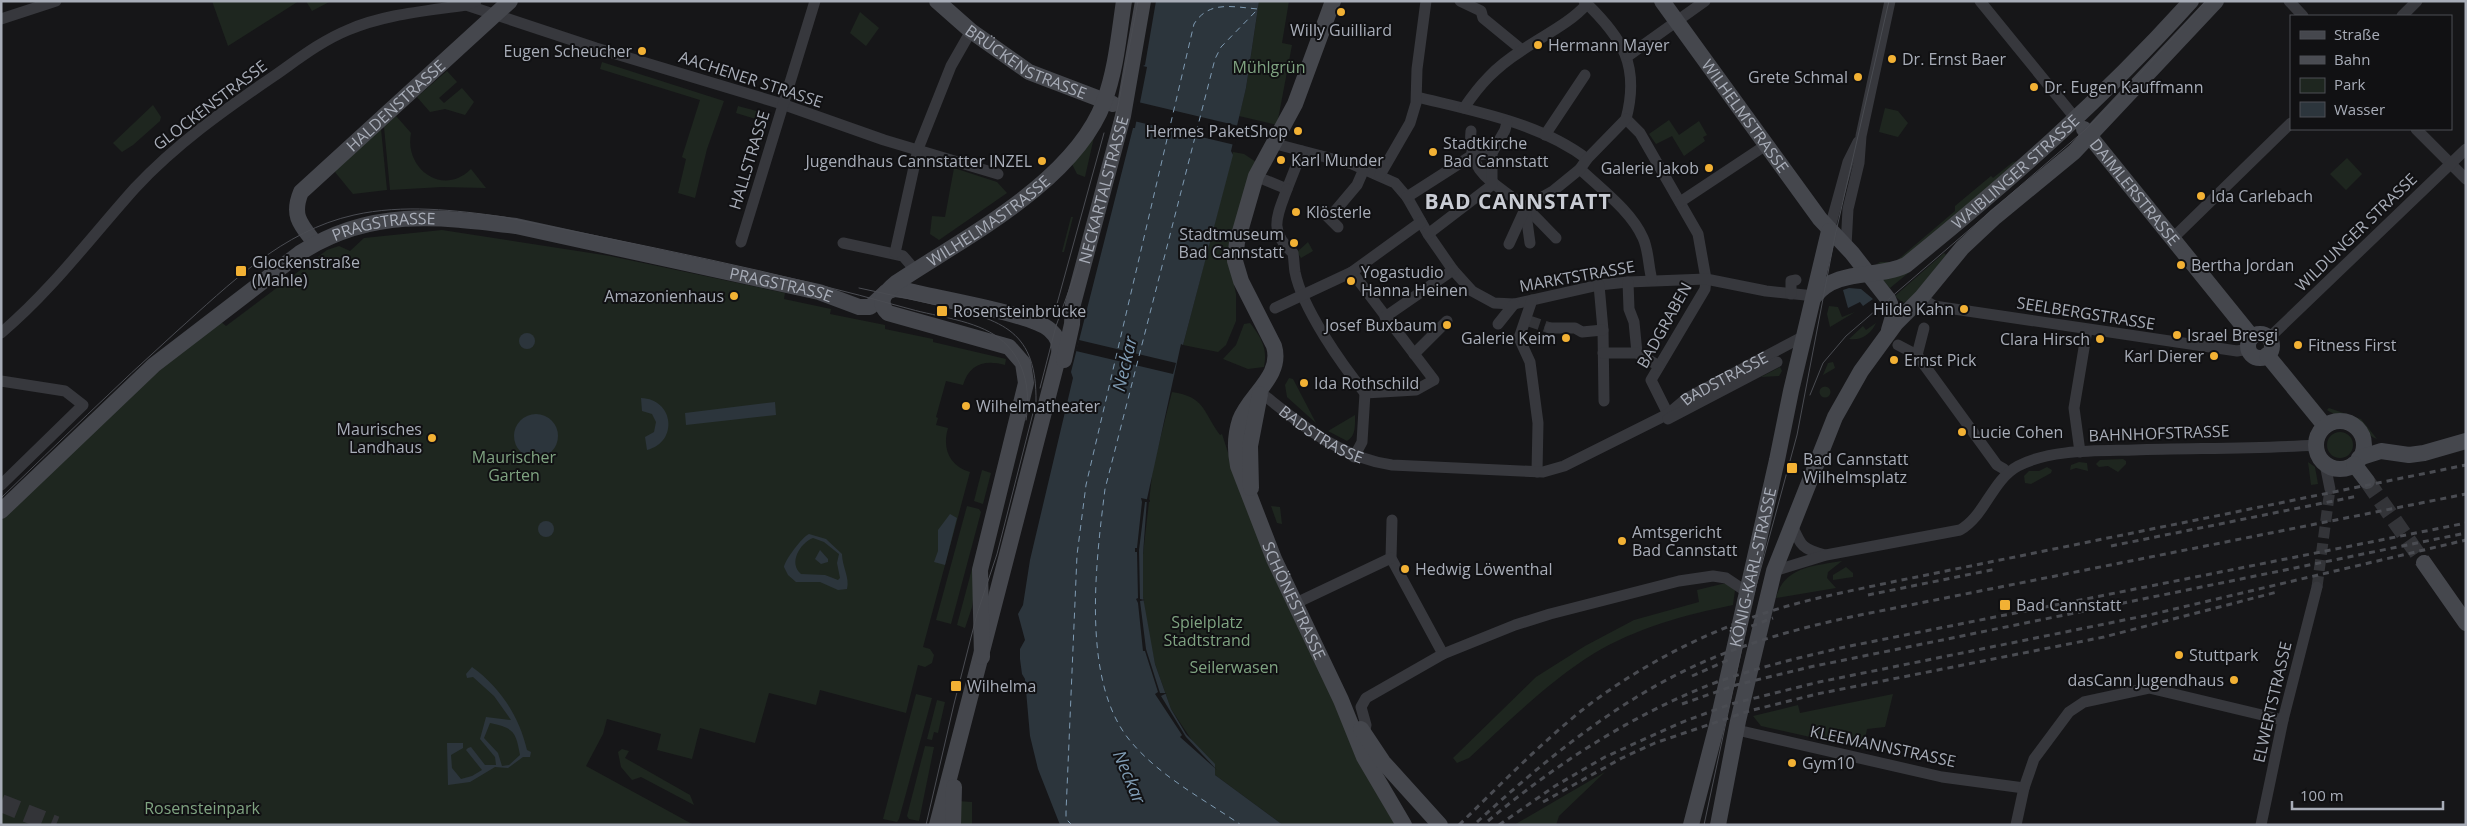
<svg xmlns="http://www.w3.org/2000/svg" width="2467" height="826" font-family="'Open Sans',sans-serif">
<rect width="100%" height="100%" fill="#161618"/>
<g fill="#1e261f">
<path d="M212 1H299L228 46Z"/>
<path d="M306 1H331L312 11Z"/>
<path d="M1259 1H1289L1282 43 1292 45 1277 125 1239 116 1246 88Z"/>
<path d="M860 12 879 28 866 46 850 33Z"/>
<path d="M602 62 724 101 707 149 695 198 678 193 686 159 682 157 700 100 600 69Z"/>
<path d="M447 71 457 82 439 98 444 103 462 88 474 102 465 115 445 109 430 112 417 97Z"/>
<path d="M153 105 161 117 160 121 133 145 122 152 113 143Z"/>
<path d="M738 106 764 113 767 119 763 130 756 128 759 120 736 113Z"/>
<path d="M1885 108 1898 111 1908 123 1898 137 1879 132Z"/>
<path d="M396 116 411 133C404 169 443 197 471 169L486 188 442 187 390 190 384 127Z"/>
<path d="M1669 120 1679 135 1699 121 1707 135 1703 137 1705 141 1684 156 1672 136 1656 144 1649 134Z"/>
<path d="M381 129 387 190 353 194 335 172 337 169Z"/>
<path d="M1094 137 1085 177 1077 174 1072 164Z"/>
<path d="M1233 152 1244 154 1256 162 1231 270 1236 294V321L1226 345 1218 352 1183 345Z"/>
<path d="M2347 158 2362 174 2346 190 2330 174Z"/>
<path d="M2018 161 1922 245 1891 267 1874 266 1880 262H1895L1955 211V206L1991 176 1993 178 2013 162Z"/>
<path d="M954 168 997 182 1007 193 939 240 930 234 932 216 945 217Z"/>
<path d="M1071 217H1073L1064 252H1062Z"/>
<path d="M442 230 610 256 785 293 784 299 831 309 830 314 885 325V329L933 339V342L1006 359 1005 365C985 359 969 364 963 385L946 381 936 417 938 418 936 425 948 428C942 448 949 466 970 472L923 647 930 649 934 655 932 663 925 667 918 665 906 713 820 690 816 705 769 693 755 743 700 728 692 759 657 750 661 734 607 719 603 734 586 766 694 825H1V521L149 379 220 321 226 326 327 250 339 246 350 251 364 238Z"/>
<path d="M1308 242 1313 251 1301 258 1297 252Z"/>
<path d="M1944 253 1946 255 1910 300 1903 303 1895 296Z"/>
<path d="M1912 270 1890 288 1883 280Z"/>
<path d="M1829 306 1838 307 1842 317 1855 312 1830 327 1827 314Z"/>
<path d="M1250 323C1261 337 1268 349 1264 367L1248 369 1223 359 1236 345 1244 324Z"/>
<path d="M1876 323C1871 334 1861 341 1849 339L1863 326 1866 330Z"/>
<path d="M1833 362 1835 368 1823 375 1828 363Z"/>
<path d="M1780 367 1782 371 1779 376 1761 377Z"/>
<path d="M1289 378 1293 379 1316 423 1287 397 1285 385Z"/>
<circle cx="1825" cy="392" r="5.5"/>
<path d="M1172 392C1205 397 1202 410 1220 435L1222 434 1232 465 1366 774 1395 825H1283L1215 775 1171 709 1155 664 1146 624 1143 597V554L1153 467Z"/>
<path d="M2329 408 2361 419 2377 439C2367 436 2365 427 2356 421 2347 415 2335 416 2327 410Z"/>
<path d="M1355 415C1355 425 1356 436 1347 441L1328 431Z"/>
<circle cx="2340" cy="445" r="13"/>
<path d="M2123 459 2126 461V464L2118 472 2108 466 2099 467 2096 464 2100 460Z"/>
<path d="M2079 462 2087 463 2088 471 2076 468 2070 470 2071 465Z"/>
<path d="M2308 462 2315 467 2318 484 2311 485Z"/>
<path d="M2047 467 2052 470 2051 473 2031 484 2025 483 2024 476 2029 471H2039Z"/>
<path d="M982 470 991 473 983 504 974 501Z"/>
<path d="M967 506 979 509 981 512 951 624 936 620Z"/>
<path d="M1271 506 1280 507 1282 524 1277 523Z"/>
<path d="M977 550 979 551 972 607 965 628 957 625Z"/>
<path d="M1842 561 1828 572 1827 578 1836 588 1776 598C1784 566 1815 566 1842 561Z"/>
<path d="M1846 567 1853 573V577L1833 580V575Z"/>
<path d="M1726 583 1735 590 1733 605C1684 615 1636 628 1593 654 1548 682 1508 722 1469 758L1457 763 1453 758 1536 677 1585 646 1634 620 1699 602 1697 590Z"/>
<path d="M916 694 932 698 899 819 897 822 883 819Z"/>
<path d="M1893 694 1885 727 1867 729 1863 749 1761 726 1753 716 1798 705 1800 713Z"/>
<path d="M937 700 945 702 938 733 934 732 932 740 927 739Z"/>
<path d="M925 746 934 747 919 821 909 819 907 816Z"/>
<path d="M622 749 629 751 625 758 690 795 694 805 641 777 632 780 621 767 618 752Z"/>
<path d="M1605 772 1559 816 1556 825H1514Z"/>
<path d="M957 801 972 802V825H957Z"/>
</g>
<g fill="#2c353c" fill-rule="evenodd">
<path d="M1156 1H1259L1246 88 1231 151 1233 155 1183 345 1181 344 1147 499 1143 554V597L1155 664 1171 709 1186 734 1215 764V775L1283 825H1060L1038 769 1030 736 1025 679 1022 674 1020 659V649L1025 640 1018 614 1023 605 1030 560 1073 378 1071 372 1133 128H1135L1147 67 1143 66 1145 65Z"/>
<path d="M1849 288 1861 289 1873 299 1863 306 1860 302 1848 308 1843 290Z"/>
<circle cx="527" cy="341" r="8"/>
<path d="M641 398C674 399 679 442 647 450L645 437 654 432 656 422 652 414 642 411Z"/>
<path d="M775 402 776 415 686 425 685 413Z"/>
<circle cx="536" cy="436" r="22"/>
<path d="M950 514 957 518 945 565 934 562 938 551V530Z"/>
<circle cx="546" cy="529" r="8"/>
<path d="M809 534 826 539 842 554C842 566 850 578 847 589L838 590 820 582H796L788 575 784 567C785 560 802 537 809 534ZM813 538 824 542 839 554 837 563 840 578 838 580 825 575 801 574C788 563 800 543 813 538Z"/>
<path d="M820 550 828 559V562L821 564 815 559Z"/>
<path d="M472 667C500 687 519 716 527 750L531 752 530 757H523L508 768 495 767 470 782 448 785 447 743H463V748L451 755 452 768 461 779 472 776 482 770 466 750 468 748 471 747 485 765H496L495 757 480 739 486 717 511 720 494 696 473 677 467 678 466 674ZM490 723C514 728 516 732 520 755L509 765 502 766 498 753 484 738Z"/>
</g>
<g fill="#161618">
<path d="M1138 102 1239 126 1235 145 1134 121Z"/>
<path d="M1079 340 1176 363 1173 374 1076 351Z"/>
<path d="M1141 498 1150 500V502H1145L1139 550 1140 599 1145 600 1140 601 1146 649 1160 693H1167L1161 696 1186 737 1217 770 1180 737 1182 735 1155 694 1158 692 1145 651H1143L1138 603 1136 599 1138 598 1137 552H1135V548H1137L1142 502Z"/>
</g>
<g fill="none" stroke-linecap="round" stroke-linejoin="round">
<path stroke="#7f9bb3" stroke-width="1" stroke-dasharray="6 5" stroke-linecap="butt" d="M1072 825 1066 819V812L1077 555 1086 485 1194 24C1209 0 1233 7 1258 9L1221 47 1215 59 1105 489C1096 561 1080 684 1132 743 1161 777 1205 800 1241 825"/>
<g stroke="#333438" stroke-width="11" stroke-dasharray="11 5.5" stroke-linecap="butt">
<path d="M1529 321 1550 328"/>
<path d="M2317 587 2330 489"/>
</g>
<path stroke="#333438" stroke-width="16" stroke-dasharray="16 8" stroke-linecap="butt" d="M2367 481 2424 563"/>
<path stroke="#333438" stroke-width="18" stroke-dasharray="18 9" stroke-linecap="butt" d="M1 803 56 825"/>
<g stroke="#37383d" stroke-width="11">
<path d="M1460 1 1481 11 1483 18 1522 50"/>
<path d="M1584 1C1623 38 1640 66 1626 119"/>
<path d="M1980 1 2076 119"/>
<path d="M2289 1 2303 16"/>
<path d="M466 5 596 48 782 104 884 140 998 174"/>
<path d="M2402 16 2417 1"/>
<path d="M1 19 56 1"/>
<path d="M1628 56 1705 1"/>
<path d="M1417 97C1474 111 1540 123 1587 159"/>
<path d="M1464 108C1480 84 1496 67 1521 51 1544 35 1569 24 1587 4"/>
<path d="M1626 119 1640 133 1698 234 1706 279 1705 289 1651 380 1668 414"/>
<path d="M2416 129 2466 179"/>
<path d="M1471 131C1467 176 1497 183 1526 208 1536 217 1546 228 1556 238"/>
<path d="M1545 135 1585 75"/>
<path d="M1272 143 1352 164 1395 183 1407 197 1428 234 1453 270 1472 291 1494 303 1514 304 1599 285 1628 282 1706 279 1766 291 1815 296"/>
<path d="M1580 169C1601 189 1631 211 1643 238 1649 251 1648 266 1652 280"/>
<path d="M1380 175 1410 123 1416 103 1417 69 1426 1"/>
<path d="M1265 180 1287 189 1302 151"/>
<path d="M1287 189C1277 216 1268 231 1293 253 1294 259 1294 266 1295 272 1302 308 1342 365 1365 393"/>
<path d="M1407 197 1471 156 1492 153"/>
<path d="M1680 202 1766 145"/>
<path d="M1317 213 1323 212 1338 227"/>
<path d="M1330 217 1357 185 1364 169"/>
<path d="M1829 231 1848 162 1858 142"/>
<path d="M1428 234 1492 185V153L1505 130 1507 122"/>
<path d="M2173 238 2291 123"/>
<path d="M741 242 815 1"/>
<path d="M843 243 903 256 915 270"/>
<path d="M1530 243 1525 207 1553 191 1580 169 1587 159 1626 119"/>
<path d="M1509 244 1525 209"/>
<path d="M1846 246 1848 209 1859 163 1861 136 1890 1"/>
<path d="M895 253 918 149 951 66 971 31"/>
<path d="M1352 272 1434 380 1416 390 1365 393"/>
<path d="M1628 282 1629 309 1634 322 1637 353"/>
<path d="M1599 285 1603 330 1604 401"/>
<path d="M1791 294V281L1796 280"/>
<path d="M1921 298 1934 306 2237 351 2249 349"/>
<path d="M1532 300 1519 338 1530 362 1538 423 1537 472"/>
<path d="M1275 308 1352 272 1421 222"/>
<path d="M1385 317 1453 270"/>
<path d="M1498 324 1514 304"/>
<path d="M1550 328H1575L1582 332 1603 330"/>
<path d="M1 333C52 290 91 237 135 188 176 144 224 110 274 76 297 60 321 41 348 30 385 14 427 11 466 5L476 1"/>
<path d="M2269 338 2466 149"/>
<path d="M1898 345 1917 355 1997 465 2004 469"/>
<path d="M1603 353H1637L1659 366"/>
<path d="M1414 354 1447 321"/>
<path d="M1917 355 1924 328"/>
<path d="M1 381 65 391 83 405 1 485"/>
<path id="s1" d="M1260 392C1301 424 1339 458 1392 465L1543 472 1564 466 1668 414 1687 398 1804 336"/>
<path d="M1668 419 1777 362"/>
<path d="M2080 452 2074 408 2087 330"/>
<path d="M1354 457 1362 442 1365 393"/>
<path d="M2325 464 2330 489"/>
<path d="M1392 520 1391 558 1443 654"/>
<path d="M1792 525C1801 546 1802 549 1825 555"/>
<path d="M1774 571 1826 555 1960 530C1985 516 1992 480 2018 466 2050 449 2098 451 2134 450 2194 448 2255 449 2316 445"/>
<path d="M1294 604 1391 558"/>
<path d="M1737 730 1942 777 2024 788"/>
<path d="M1364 735 1366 725 1361 707 1366 698 1443 654 1515 625 1550 614 1679 581 1713 576 1726 578 1747 592"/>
<path d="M2016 825 2024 788 2034 759 2069 712 2084 702 2149 688 2283 720"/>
<path d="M2261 825 2283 720 2317 587"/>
</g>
<g stroke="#45474d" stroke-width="16">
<path id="s2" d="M937 1 971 31 1029 72 1113 104"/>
<path id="s3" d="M1333 1 1295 104 1256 176 1237 242 1235 261 1241 281 1274 346C1283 376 1249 395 1240 420 1235 435 1235 451 1238 466L1274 559 1341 700 1364 757 1404 825"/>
<path id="s4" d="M1662 1 1820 219 1852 253 1888 299 1894 313 1889 330"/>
<path id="s5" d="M2084 129 2252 337"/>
<path id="s6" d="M315 243C301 225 291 216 301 192L510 1"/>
<path d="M886 292 895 289 909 291C936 298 1033 314 1050 330 1058 337 1060 344 1059 354L937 825"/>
<path id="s7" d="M1815 296C1837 268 1877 279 1906 265 2007 183 2104 98 2191 1"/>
<circle cx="2260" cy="346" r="12"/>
<path d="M2267 355 2325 426"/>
<path id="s8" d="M1064 360 1072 324 1073 304 1123 116 1143 1"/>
<circle cx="2340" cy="445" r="24"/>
<path d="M2359 458 2381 451 2409 455 2424 453 2466 441"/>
<path d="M2354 464 2367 481"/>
<path d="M1251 488 1250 446 1260 394"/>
<path id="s9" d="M1 511 154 365 300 253C370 208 437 216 516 226L819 292 859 307H870L885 293"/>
<path d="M2424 563 2466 623"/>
<path id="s10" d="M982 657 980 570 1026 383 1023 363 1009 347 888 313C876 302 886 291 896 283 965 237 1074 182 1104 102 1116 70 1119 34 1124 1"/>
<path d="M1361 729 1383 762 1440 825"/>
<path d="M953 825 954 787"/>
<path id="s11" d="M1691 825 1717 725 1777 460 1791 391 1829 231"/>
<path d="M1718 825 1738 721 1774 571 1835 417 1861 371 1896 323 1921 298 1962 248 1995 217 2074 152 2216 1"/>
</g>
<g stroke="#4a4c52" stroke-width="1">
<path d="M859 288C887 294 914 300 941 306 1003 320 1037 331 1036 402"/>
<path d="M1055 311 1104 133"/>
<path d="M1040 388 1056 326 1077 268 1088 230 1118 106 1138 1"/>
<path d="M1810 395 1823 363 1846 336 2085 130 2136 78 2206 1"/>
<path d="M1 498C59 442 116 386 176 332 230 284 282 231 354 215 403 204 455 210 504 217 640 245 776 271 910 309 938 317 975 320 999 338 1025 358 1031 390 1026 420"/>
<path d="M926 825 954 704 977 614 997 554 1033 413"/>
<path d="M1704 825 1752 601 1797 435 1835 236 1889 1"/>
</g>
<g stroke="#4a4c52" stroke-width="3" stroke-dasharray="6 5" stroke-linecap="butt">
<path d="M2111 546 2358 496"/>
<path d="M1868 595 1996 569"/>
<path d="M1741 630 1773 618"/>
<path d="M1692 676 1728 660"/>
<path d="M1682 704 1736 685 1810 667 2466 533"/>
<path d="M1543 802 1622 758 1655 743 1749 711 1817 694 2104 637 2277 592"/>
<path d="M1488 821C1557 763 1633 714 1717 682 1759 667 1802 657 1845 647L2466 523"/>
<path d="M1477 822C1546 759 1621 697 1708 660 1758 639 1808 626 1860 615L2466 494"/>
<path d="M1459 825C1499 786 1538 746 1581 711 1637 667 1703 633 1771 611 1812 598 1855 590 1897 581L2466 465"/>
<path d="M1499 825 1555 786 1605 757 1680 723 1731 704 1819 682 2149 615 2466 540"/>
</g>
</g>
<g fill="#f2b134" stroke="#111113" stroke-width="2">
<circle cx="1341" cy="12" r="5"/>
<circle cx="1538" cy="45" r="5"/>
<circle cx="642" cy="51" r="5"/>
<circle cx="1892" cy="59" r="5"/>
<circle cx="1858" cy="77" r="5"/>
<circle cx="2034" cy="87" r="5"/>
<circle cx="1298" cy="131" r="5"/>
<circle cx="1433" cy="152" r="5"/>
<circle cx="1281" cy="160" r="5"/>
<circle cx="1042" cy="161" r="5"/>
<circle cx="1709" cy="168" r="5"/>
<circle cx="2201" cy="196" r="5"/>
<circle cx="1296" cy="212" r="5"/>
<circle cx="1294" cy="243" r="5"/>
<circle cx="2181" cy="265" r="5"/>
<rect x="235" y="265" width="12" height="12" rx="2.5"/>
<circle cx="1351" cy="281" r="5"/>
<circle cx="734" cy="296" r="5"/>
<circle cx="1964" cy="309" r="5"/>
<rect x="936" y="305" width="12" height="12" rx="2.5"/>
<circle cx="1447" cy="325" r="5"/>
<circle cx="2177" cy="335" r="5"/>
<circle cx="1566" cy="338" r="5"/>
<circle cx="2100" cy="339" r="5"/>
<circle cx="2298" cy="345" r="5"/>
<circle cx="2214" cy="356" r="5"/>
<circle cx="1894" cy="360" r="5"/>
<circle cx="1304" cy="383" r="5"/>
<circle cx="966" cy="406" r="5"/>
<circle cx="1962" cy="432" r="5"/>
<circle cx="432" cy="438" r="5"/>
<rect x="1786" y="462" width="12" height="12" rx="2.5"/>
<circle cx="1622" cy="541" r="5"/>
<circle cx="1405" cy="569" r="5"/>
<rect x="1999" y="599" width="12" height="12" rx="2.5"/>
<circle cx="2179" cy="655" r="5"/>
<circle cx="2234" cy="680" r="5"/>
<rect x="950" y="680" width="12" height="12" rx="2.5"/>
<circle cx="1792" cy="763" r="5"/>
</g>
<g text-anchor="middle" stroke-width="4" stroke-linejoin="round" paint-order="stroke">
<g font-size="16" fill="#a8adb8" stroke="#111113" text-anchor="start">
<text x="1341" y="36" text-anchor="middle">Willy Guilliard</text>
<text x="1548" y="51">Hermann Mayer</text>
<text x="632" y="57" text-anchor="end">Eugen Scheucher</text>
<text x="1902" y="65">Dr. Ernst Baer</text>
<text x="1848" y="83" text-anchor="end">Grete Schmal</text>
<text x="2044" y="93">Dr. Eugen Kauffmann</text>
<text x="1288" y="137" text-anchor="end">Hermes PaketShop</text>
<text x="1443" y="149">Stadtkirche<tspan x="1443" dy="18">Bad Cannstatt</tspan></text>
<text x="1291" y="166">Karl Munder</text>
<text x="1032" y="167" text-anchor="end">Jugendhaus Cannstatter INZEL</text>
<text x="1699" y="174" text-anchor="end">Galerie Jakob</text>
<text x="2211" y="202">Ida Carlebach</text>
<text x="1306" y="218">Klösterle</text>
<text x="1284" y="240" text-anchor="end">Stadtmuseum<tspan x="1284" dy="18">Bad Cannstatt</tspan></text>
<text x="252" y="268">Glockenstraße<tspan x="252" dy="18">(Mahle)</tspan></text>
<text x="2191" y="271">Bertha Jordan</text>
<text x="1361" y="278">Yogastudio<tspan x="1361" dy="18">Hanna Heinen</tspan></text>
<text x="724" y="302" text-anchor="end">Amazonienhaus</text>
<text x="1954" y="315" text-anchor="end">Hilde Kahn</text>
<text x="953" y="317">Rosensteinbrücke</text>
<text x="1437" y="331" text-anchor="end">Josef Buxbaum</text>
<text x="2187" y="341">Israel Bresgi</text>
<text x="1556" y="344" text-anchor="end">Galerie Keim</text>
<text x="2090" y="345" text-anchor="end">Clara Hirsch</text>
<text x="2308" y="351">Fitness First</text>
<text x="2204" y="362" text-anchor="end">Karl Dierer</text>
<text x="1904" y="366">Ernst Pick</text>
<text x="1314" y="389">Ida Rothschild</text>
<text x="976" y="412">Wilhelmatheater</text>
<text x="422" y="435" text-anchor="end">Maurisches<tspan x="422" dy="18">Landhaus</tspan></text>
<text x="1972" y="438">Lucie Cohen</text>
<text x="1803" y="465">Bad Cannstatt<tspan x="1803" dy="18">Wilhelmsplatz</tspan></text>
<text x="1632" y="538">Amtsgericht<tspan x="1632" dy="18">Bad Cannstatt</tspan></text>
<text x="1415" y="575">Hedwig Löwenthal</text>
<text x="2016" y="611">Bad Cannstatt</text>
<text x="2189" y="661">Stuttpark</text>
<text x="2224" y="686" text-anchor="end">dasCann Jugendhaus</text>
<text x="967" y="692">Wilhelma</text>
<text x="1802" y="769">Gym10</text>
</g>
<g font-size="16" fill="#a8adb8" stroke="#111113">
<text dy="6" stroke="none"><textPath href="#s2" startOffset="109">BRÜCKENSTRASSE</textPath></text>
<text transform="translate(751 79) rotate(18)" y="6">AACHENER STRASSE</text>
<text transform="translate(210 105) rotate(-37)" y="6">GLOCKENSTRASSE</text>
<text dy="6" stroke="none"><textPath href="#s6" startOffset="185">HALDENSTRASSE</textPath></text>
<text dy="6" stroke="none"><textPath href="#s4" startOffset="142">WILHELMSTRASSE</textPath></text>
<text transform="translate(749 160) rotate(-73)" y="6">HALLSTRASSE</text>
<text dy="6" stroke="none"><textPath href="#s7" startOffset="242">WAIBLINGER STRASSE</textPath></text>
<text dy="6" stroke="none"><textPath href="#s8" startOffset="175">NECKARTALSTRASSE</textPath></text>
<text dy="6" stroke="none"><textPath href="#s5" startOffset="81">DAIMLERSTRASSE</textPath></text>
<text dy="6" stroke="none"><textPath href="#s10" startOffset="595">WILHELMASTRASSE</textPath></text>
<text dy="6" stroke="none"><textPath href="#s9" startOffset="485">PRAGSTRASSE</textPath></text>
<text transform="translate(2356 232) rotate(-44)" y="6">WILDUNGER STRASSE</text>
<text transform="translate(1577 276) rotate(-10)" y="6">MARKTSTRASSE</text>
<text dy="6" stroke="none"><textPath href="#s9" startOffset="890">PRAGSTRASSE</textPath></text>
<text transform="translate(2086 313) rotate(9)" y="6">SEELBERGSTRASSE</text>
<text transform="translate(1664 325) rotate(-61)" y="6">BADGRABEN</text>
<text dy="6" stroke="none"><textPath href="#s1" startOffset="509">BADSTRASSE</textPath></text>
<text dy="6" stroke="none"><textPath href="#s1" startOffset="75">BADSTRASSE</textPath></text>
<text transform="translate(2159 433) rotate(-2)" y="6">BAHNHOFSTRASSE</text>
<text dy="6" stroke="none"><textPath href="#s11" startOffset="265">KÖNIG-KARL-STRASSE</textPath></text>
<text dy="6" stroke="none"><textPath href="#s3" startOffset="650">SCHÖNESTRASSE</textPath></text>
<text transform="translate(2272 702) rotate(-77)" y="6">ELWERTSTRASSE</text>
<text transform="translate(1883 746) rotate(12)" y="6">KLEEMANNSTRASSE</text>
</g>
<g font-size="16" fill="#7fa381" stroke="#111113">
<text x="1269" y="73">Mühlgrün</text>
<text x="514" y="463">Maurischer<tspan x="514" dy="18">Garten</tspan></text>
<text x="1207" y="628">Spielplatz<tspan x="1207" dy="18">Stadtstrand</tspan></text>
<text x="1234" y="673">Seilerwasen</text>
<text x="202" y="814">Rosensteinpark</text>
</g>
<g font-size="18" font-style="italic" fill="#7f9bb3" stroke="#111113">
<text transform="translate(1125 364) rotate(-77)" y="6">Neckar</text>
<text transform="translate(1129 777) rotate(67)" y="6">Neckar</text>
</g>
<g font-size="21" font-weight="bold" letter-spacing="1" fill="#c9ccd4" stroke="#111113">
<text x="1518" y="209">BAD CANNSTATT</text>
</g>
</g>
<rect width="2467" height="826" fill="none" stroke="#a8adb8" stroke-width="5"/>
<rect x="2290" y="15" width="162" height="115" fill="#111113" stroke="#4d4f55"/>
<rect x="2300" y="31" width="25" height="8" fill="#45474d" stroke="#4d4f55"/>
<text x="2334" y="40" font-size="15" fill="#a8adb8">Straße</text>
<rect x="2300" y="56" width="25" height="8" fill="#4a4c52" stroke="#4d4f55"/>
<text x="2334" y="65" font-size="15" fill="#a8adb8">Bahn</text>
<rect x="2300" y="78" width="25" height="15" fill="#1e261f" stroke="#4d4f55"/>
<text x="2334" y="90" font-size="15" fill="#a8adb8">Park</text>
<rect x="2300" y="102" width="25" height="15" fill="#2c353c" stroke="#4d4f55"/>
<text x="2334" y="115" font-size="15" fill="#a8adb8">Wasser</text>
<path d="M2292 801v8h151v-8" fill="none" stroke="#a8adb8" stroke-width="2.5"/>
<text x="2300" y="801" font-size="15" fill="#a8adb8" stroke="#111113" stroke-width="4" paint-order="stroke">100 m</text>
</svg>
